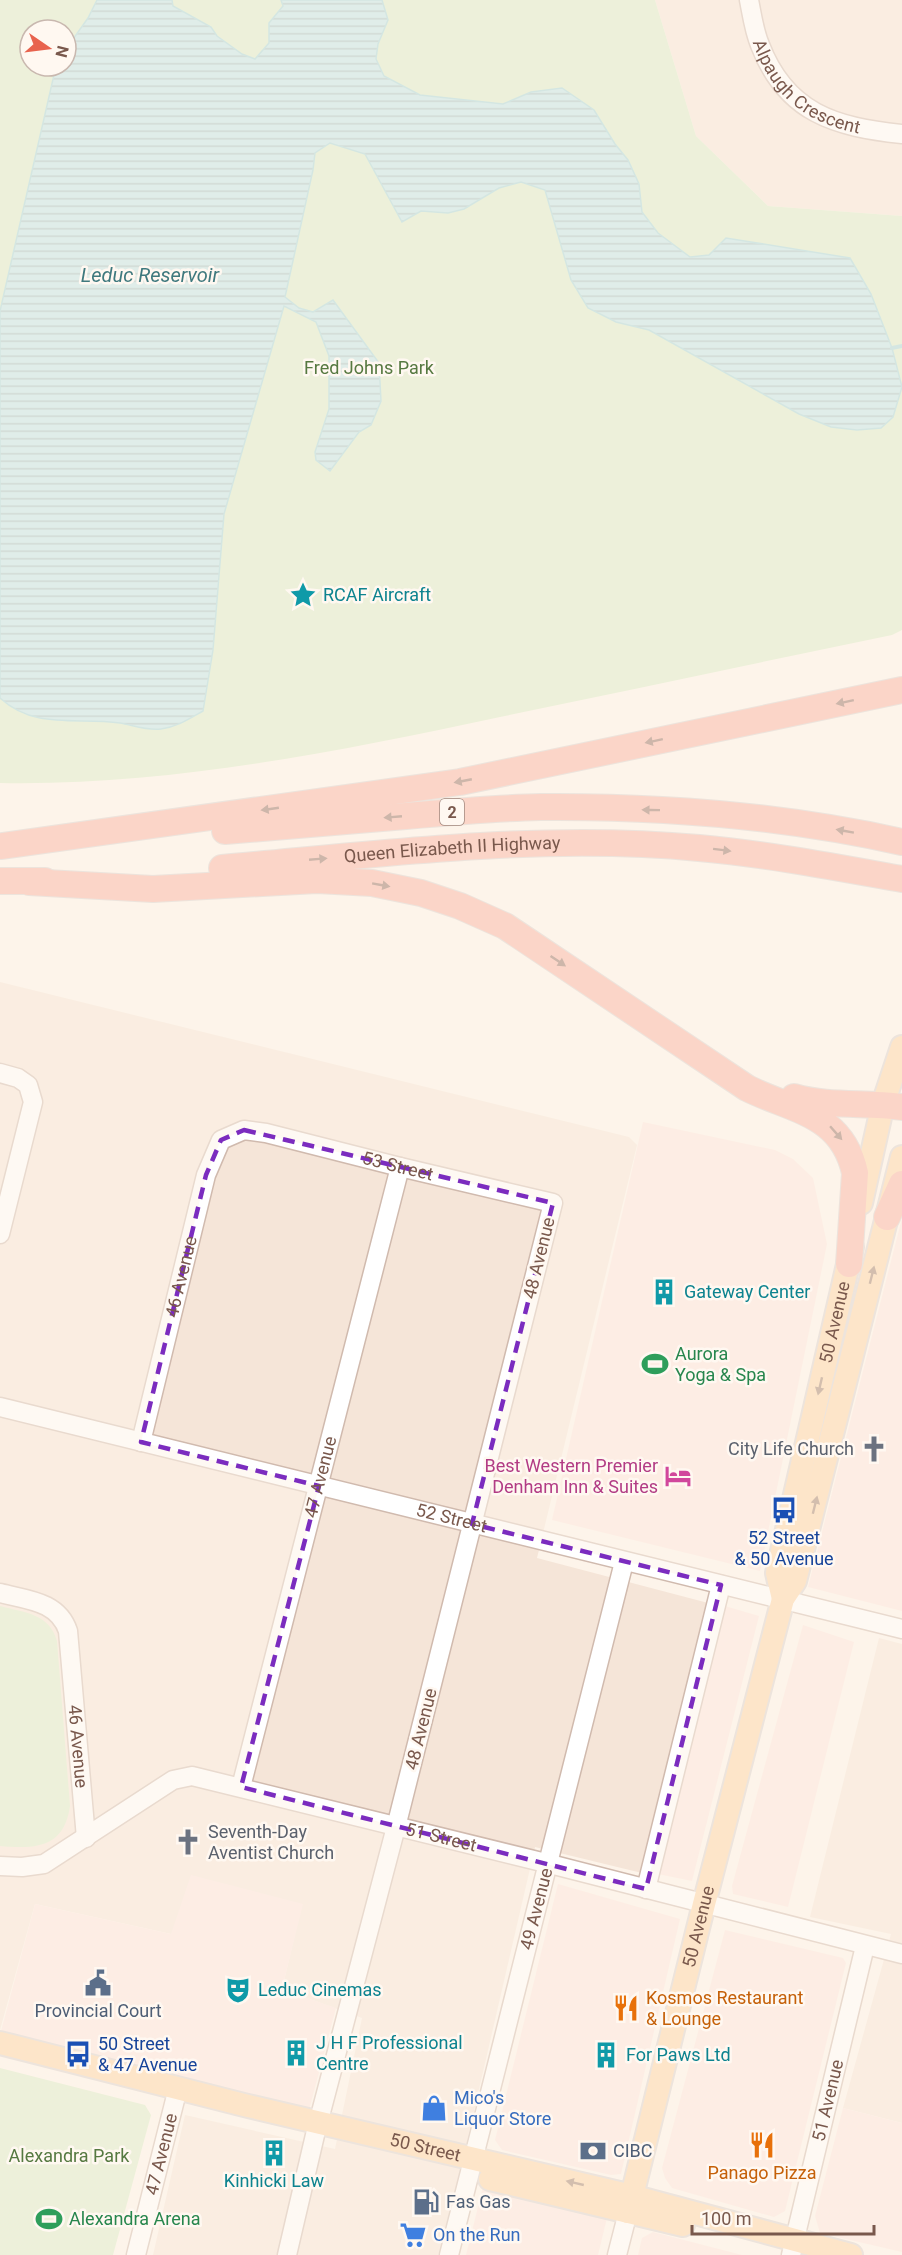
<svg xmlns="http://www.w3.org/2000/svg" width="902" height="2255" font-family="Roboto,sans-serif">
<defs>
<pattern id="water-rules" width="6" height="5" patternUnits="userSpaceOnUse" patternTransform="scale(1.5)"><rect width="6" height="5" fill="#bde5e8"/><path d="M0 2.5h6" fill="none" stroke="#9ebcbe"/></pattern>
</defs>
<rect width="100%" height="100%" fill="#fdf4ea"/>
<g fill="#f5e5d8">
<path d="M655 0H902V216L768 206 696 136Z"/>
<path d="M0 982 629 1137 637 1145 537 1558 712 1604 646 1874 535 1847 458 2180 438 2255H153L185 2115 335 2149 362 2018 282 1989 302 1904 171 1934 35 1904 0 2030Z"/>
<path d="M879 1638 902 1644V2123L843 2108 891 1934 810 1917Z"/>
</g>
<g fill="#fde5de">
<path d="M643 1122 775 1150 793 1159 813 1178 827 1244 760 1571 552 1520Z"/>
<path d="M902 1218V1611L808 1587Z"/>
<path d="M718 1604 759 1616 692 1881 653 1873Z"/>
<path d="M803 1625 854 1642 788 1907 733 1894 732 1886Z"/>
<path d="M191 1875 303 1904 282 1989 336 2008 309 2110 1 2031 35 1904 171 1934Z"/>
<path d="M558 1884 680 1919 621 2174 611 2175 502 2150 495 2140Z"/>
<path d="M725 1930 843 1958 846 1963 785 2211 774 2217 672 2188 665 2178 662 2168Z"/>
<path d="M843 2108 902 2123V2252L820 2233 815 2216Z"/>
<path d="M483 2187 607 2218 598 2255H466Z"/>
<path d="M653 2232 742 2255H638L642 2238Z"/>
</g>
<g fill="#d9ecc7" fill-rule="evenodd">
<path d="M0 0H655L696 136 768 206 902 216V630L892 635C761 662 630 690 500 717 335 752 169 786 0 783ZM30 30H66V66H30Z"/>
<path d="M0 1606C25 1613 49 1613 57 1641L70 1806C64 1848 36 1849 0 1846Z"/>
<path d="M0 2068 145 2105 151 2115 113 2255H0Z"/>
</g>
<path fill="url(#water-rules)" stroke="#a3d6da" stroke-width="1.5" d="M97 0H172L173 6 211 27 217 36 242 54 255 59 269 43V23L283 6 281 0H382L388 20 378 44 376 59 384 76 420 95 503 104 531 92 562 88 594 110 615 144 628 160 639 184 642 212 658 233 690 257 709 255 726 238 850 258 871 294 892 348 902 387 893 417 881 428 857 430 831 427 799 414 649 330 616 322 588 308 571 280 545 190 521 182 499 188 464 209 448 213 421 211 402 222 365 154 330 143 315 153 313 170 285 297 299 308 313 312 333 300 379 363 381 401 371 425 359 432 330 471 316 460 315 452 329 409V356L316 322 284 306 224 514 213 650 203 711C189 719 177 727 161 729 148 731 132 725 120 723 76 717 35 730 0 698V311L56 66H66V49L88 18Z"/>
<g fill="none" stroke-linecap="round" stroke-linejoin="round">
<path stroke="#a3d6da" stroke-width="4" d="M892 348 902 346"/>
<g stroke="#d0baae" stroke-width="21">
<g id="minor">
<path id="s1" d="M749 0C752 15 754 31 760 45 786 113 835 127 902 134"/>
<path d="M0 1073 18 1078 28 1085 33 1102 0 1234"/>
<path id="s2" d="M0 1407 902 1629"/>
<path id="s3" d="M141 1442 206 1175 221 1140 244 1130 266 1133 400 1167 553 1203 396 1827 315 2135 287 2255"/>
<path id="s4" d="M0 1593C27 1600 58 1601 68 1631L86 1838"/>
<path id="s5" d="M241 1787 400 1167"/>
<path id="s6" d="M0 1866 22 1867 44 1864 173 1780 192 1776 550 1864 902 1954"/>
<path d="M646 1889 721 1585"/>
<path id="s7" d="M136 2255 178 2088"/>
<path id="s8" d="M449 2255C506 2024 567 1793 624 1562"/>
<path d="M617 2255 628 2212"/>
<path id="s9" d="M791 2255 865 1946"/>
</g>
</g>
<g stroke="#d9d0cd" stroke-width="26">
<g id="major">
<path d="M861 1203 883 1104 902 1047"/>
<path id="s10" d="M783 1599 777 1573 852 1247"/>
<path id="s11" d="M0 2043 244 2105 632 2196 851 2255"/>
<path d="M490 2179 683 2225"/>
<path id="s12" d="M628 2212 704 1904 783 1599 795 1581 902 1157"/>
</g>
</g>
<g stroke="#d9d0cd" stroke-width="28">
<g id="highway">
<path d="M225 831C285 826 345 821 406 816 451 812 496 808 541 807 662 806 785 816 902 842"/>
<path d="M2 846 460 782 902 690"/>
<path id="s13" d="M222 868C380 854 540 833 699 848 767 854 835 867 902 879"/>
<path d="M0 881H45"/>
<path d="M29 882 153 889 317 880 372 883 421 893 460 906 505 926 747 1088C793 1111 842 1113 855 1173L849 1264"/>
<path d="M794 1097C829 1107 866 1102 902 1107"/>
<path d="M887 1217 902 1184"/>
</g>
</g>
<use href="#minor" stroke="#fff" stroke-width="18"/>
<use href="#major" stroke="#fcd3a3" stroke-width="22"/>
<use href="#highway" stroke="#f8b0a1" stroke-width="26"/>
</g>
<defs><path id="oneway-solid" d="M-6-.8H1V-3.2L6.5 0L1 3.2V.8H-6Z" transform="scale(1.5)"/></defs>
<g fill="#926a5d">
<use href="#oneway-solid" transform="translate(845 702) rotate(168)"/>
<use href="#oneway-solid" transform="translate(654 741) rotate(168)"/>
<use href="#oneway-solid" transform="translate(463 781) rotate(169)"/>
<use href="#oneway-solid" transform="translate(270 809) rotate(172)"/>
<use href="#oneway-solid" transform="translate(651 810) rotate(-179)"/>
<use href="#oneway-solid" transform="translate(393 817) rotate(175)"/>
<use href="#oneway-solid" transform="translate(845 831) rotate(-170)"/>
<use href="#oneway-solid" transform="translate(722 850) rotate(7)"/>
<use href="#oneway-solid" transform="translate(318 859) rotate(-5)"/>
<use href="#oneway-solid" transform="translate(381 885) rotate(10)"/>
<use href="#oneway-solid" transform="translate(558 961) rotate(34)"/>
<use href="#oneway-solid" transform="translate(836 1133) rotate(49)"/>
</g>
<g fill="#a07d66">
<use href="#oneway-solid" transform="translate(872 1275) rotate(-76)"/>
<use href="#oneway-solid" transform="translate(820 1386) rotate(103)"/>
<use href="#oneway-solid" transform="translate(815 1505) rotate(-76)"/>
<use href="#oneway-solid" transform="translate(575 2183) rotate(-167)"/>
</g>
<path d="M0 0H902V2255H0ZM244 1130 553 1203 472 1524 721 1585 646 1889 241 1787 319 1486 141 1442 206 1175 221 1140Z" fill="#fdf4ea" fill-opacity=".55" fill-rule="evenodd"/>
<path fill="none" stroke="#7b2cbf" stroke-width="4.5" stroke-dasharray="12 8" stroke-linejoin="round" d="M244 1130 553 1203 472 1524 721 1585 646 1889 241 1787 319 1486 141 1442 206 1175 221 1140Z"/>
<defs>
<g id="sight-bare" transform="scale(2.07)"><path d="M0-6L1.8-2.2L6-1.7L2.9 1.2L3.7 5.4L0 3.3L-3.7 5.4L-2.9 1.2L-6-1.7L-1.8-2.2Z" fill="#0f9aa8" stroke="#fff8f1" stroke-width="2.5" paint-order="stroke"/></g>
<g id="building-bare" transform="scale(2.07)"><path d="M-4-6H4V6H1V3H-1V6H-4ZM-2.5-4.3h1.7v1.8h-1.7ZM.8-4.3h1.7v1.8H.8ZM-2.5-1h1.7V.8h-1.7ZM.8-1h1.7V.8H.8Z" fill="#0f9aa8" stroke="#fff8f1" stroke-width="2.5" paint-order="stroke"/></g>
<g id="stadium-bare" transform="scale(2.07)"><path d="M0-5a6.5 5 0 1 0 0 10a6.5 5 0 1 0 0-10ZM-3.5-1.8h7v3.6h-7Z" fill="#2e9e5b" stroke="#fff8f1" stroke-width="2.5" paint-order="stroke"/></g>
<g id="church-bare" transform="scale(2.07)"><path d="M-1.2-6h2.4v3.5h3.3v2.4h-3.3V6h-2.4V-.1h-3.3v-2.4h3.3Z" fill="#6b7280" stroke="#fff8f1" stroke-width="2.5" paint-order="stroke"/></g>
<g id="hotel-bare" transform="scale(2.07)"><path d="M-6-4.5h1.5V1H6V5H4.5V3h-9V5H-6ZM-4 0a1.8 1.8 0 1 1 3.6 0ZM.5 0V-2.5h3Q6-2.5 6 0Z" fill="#d1479c" stroke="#fff8f1" stroke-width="2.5" paint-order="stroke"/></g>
<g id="bus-bare" transform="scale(2.07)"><path d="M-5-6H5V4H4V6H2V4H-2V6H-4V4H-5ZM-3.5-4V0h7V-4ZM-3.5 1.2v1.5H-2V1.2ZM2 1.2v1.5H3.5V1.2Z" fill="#1a4fb4" stroke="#fff8f1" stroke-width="2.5" paint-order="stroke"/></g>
<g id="civic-bare" transform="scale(2.07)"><path d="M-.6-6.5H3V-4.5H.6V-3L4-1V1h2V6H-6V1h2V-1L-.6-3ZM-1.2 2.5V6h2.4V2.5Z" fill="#5c6f8a" stroke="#fff8f1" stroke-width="2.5" paint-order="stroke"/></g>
<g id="theatre-bare" transform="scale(2.07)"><path d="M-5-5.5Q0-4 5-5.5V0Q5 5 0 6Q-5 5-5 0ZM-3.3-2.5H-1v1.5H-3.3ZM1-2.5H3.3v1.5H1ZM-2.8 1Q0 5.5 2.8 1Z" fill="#0f9aa8" stroke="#fff8f1" stroke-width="2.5" paint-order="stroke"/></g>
<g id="restaurant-bare" transform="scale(2.07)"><path d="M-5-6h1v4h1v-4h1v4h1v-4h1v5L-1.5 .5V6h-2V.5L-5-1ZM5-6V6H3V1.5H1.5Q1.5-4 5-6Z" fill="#e8710a" stroke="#fff8f1" stroke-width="2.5" paint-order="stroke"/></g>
<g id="shop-bare" transform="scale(2.07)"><path d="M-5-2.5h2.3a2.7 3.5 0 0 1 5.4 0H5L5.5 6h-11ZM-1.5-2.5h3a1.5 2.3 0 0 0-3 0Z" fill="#3f7fe0" stroke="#fff8f1" stroke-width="2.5" paint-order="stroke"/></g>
<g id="bank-bare" transform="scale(2.07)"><path d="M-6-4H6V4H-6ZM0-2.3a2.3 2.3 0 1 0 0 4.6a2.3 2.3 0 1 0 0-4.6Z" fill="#5c6f8a" stroke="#fff8f1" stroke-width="2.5" paint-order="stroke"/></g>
<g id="fuel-bare" transform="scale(2.07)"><path d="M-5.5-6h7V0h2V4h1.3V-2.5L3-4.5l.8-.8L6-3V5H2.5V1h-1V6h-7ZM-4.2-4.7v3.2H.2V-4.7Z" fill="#5c6f8a" stroke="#fff8f1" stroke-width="2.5" paint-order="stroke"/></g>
<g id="supermarket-bare" transform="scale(2.07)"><path d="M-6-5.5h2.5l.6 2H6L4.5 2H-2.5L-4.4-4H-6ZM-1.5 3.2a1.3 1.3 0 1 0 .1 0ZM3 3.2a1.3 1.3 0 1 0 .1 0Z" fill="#3f7fe0" stroke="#fff8f1" stroke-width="2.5" paint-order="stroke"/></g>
</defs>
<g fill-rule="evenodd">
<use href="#sight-bare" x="303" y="595"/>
<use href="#building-bare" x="664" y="1292"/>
<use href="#stadium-bare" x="655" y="1364"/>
<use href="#church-bare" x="874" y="1449"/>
<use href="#hotel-bare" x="678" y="1476"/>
<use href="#bus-bare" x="784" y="1510"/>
<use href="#church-bare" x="188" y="1842"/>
<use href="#civic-bare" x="98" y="1983"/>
<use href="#theatre-bare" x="238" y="1990"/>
<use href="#restaurant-bare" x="626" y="2008"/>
<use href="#building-bare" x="296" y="2053"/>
<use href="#bus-bare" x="78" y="2054"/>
<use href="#building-bare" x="606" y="2055"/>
<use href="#shop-bare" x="434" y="2108"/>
<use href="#restaurant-bare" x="762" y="2145"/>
<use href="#bank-bare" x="593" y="2151"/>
<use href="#building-bare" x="274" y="2153"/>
<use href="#fuel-bare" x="426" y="2202"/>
<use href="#stadium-bare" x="49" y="2219"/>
<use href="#supermarket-bare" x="413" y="2235"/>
</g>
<g text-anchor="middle" stroke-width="5" stroke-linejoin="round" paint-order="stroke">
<rect fill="#fff8f1" stroke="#a1887e" stroke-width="1.5" x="440" y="799" width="24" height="26" rx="4.5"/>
<g font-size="16" font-weight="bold" fill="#79584c">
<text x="452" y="818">2</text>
</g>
<g font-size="18" fill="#79584c" stroke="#fff8f1">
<text dy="6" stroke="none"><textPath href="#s1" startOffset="112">Alpaugh Crescent</textPath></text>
<text dy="6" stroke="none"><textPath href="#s13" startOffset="231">Queen Elizabeth II Highway</textPath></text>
<text dy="6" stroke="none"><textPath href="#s3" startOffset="496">53 Street</textPath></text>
<text transform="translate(539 1258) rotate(-76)" y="6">48 Avenue</text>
<text dy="6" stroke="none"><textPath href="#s3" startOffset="170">46 Avenue</textPath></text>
<text dy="6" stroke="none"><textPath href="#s10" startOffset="284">50 Avenue</textPath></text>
<text dy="6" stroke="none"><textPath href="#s5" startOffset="320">47 Avenue</textPath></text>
<text dy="6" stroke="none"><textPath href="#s2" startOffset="465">52 Street</textPath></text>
<text transform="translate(421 1729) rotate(-76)" y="6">48 Avenue</text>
<text dy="6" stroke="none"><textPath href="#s4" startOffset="198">46 Avenue</textPath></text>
<text dy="6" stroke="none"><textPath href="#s6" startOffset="474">51 Street</textPath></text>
<text dy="6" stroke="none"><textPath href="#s8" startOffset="357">49 Avenue</textPath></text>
<text dy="6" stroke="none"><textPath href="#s12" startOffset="294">50 Avenue</textPath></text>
<text dy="6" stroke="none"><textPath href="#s9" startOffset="159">51 Avenue</textPath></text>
<text dy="6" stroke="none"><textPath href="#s11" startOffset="438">50 Street</textPath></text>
<text dy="6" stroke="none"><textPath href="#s7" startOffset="104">47 Avenue</textPath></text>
</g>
<g font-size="18" fill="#567941" stroke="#fff8f1">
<text x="369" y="374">Fred Johns Park</text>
<text x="69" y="2162">Alexandra Park</text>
</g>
<g font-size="18" fill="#0d838f" stroke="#fff8f1" text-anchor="start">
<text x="323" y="601">RCAF Aircraft</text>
<text x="684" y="1298">Gateway Center</text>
<text x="258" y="1996">Leduc Cinemas</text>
<text x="316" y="2049">J H F Professional<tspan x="316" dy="21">Centre</tspan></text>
<text x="626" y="2061">For Paws Ltd</text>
<text x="274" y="2187" text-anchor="middle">Kinhicki Law</text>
</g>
<g font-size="18" fill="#27864d" stroke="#fff8f1" text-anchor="start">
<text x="675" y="1360">Aurora<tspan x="675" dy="21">Yoga &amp; Spa</tspan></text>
<text x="69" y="2225">Alexandra Arena</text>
</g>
<g font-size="18" fill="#5b616d" stroke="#fff8f1" text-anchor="end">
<text x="854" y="1455">City Life Church</text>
<text x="208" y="1838" text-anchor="start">Seventh-Day<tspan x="208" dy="21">Aventist Church</tspan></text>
</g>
<g font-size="18" fill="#b23c85" stroke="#fff8f1" text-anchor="end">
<text x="658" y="1472">Best Western Premier<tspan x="658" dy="21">Denham Inn &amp; Suites</tspan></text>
</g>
<g font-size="18" fill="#164399" stroke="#fff8f1">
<text x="784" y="1544">52 Street<tspan x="784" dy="21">&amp; 50 Avenue</tspan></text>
<text x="98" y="2050" text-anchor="start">50 Street<tspan x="98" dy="21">&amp; 47 Avenue</tspan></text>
</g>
<g font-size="18" fill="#c56008" stroke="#fff8f1" text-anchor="start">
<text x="646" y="2004">Kosmos Restaurant<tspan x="646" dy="21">&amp; Lounge</tspan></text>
<text x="762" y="2179" text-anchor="middle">Panago Pizza</text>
</g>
<g font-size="18" fill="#4e5e75" stroke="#fff8f1" text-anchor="start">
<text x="98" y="2017" text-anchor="middle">Provincial Court</text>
<text x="613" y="2157">CIBC</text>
<text x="446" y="2208">Fas Gas</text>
</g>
<g font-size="18" fill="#366cbe" stroke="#fff8f1" text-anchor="start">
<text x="454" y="2104">Mico's<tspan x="454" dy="21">Liquor Store</tspan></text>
<text x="433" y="2241">On the Run</text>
</g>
<g font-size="20" font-style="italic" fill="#3f797e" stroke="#fff8f1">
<text x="150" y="282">Leduc Reservoir</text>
</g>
</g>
<g transform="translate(48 48) rotate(104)"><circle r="28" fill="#fff8f1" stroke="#c9b8af" stroke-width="1.5"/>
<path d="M0-4.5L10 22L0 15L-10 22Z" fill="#e8634e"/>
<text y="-9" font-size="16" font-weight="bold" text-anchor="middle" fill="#79584c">N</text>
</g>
<path d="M692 2225v9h182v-9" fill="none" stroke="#79584c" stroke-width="3"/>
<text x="701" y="2225" font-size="18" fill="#79584c" stroke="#fff8f1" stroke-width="4.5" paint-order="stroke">100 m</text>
</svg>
